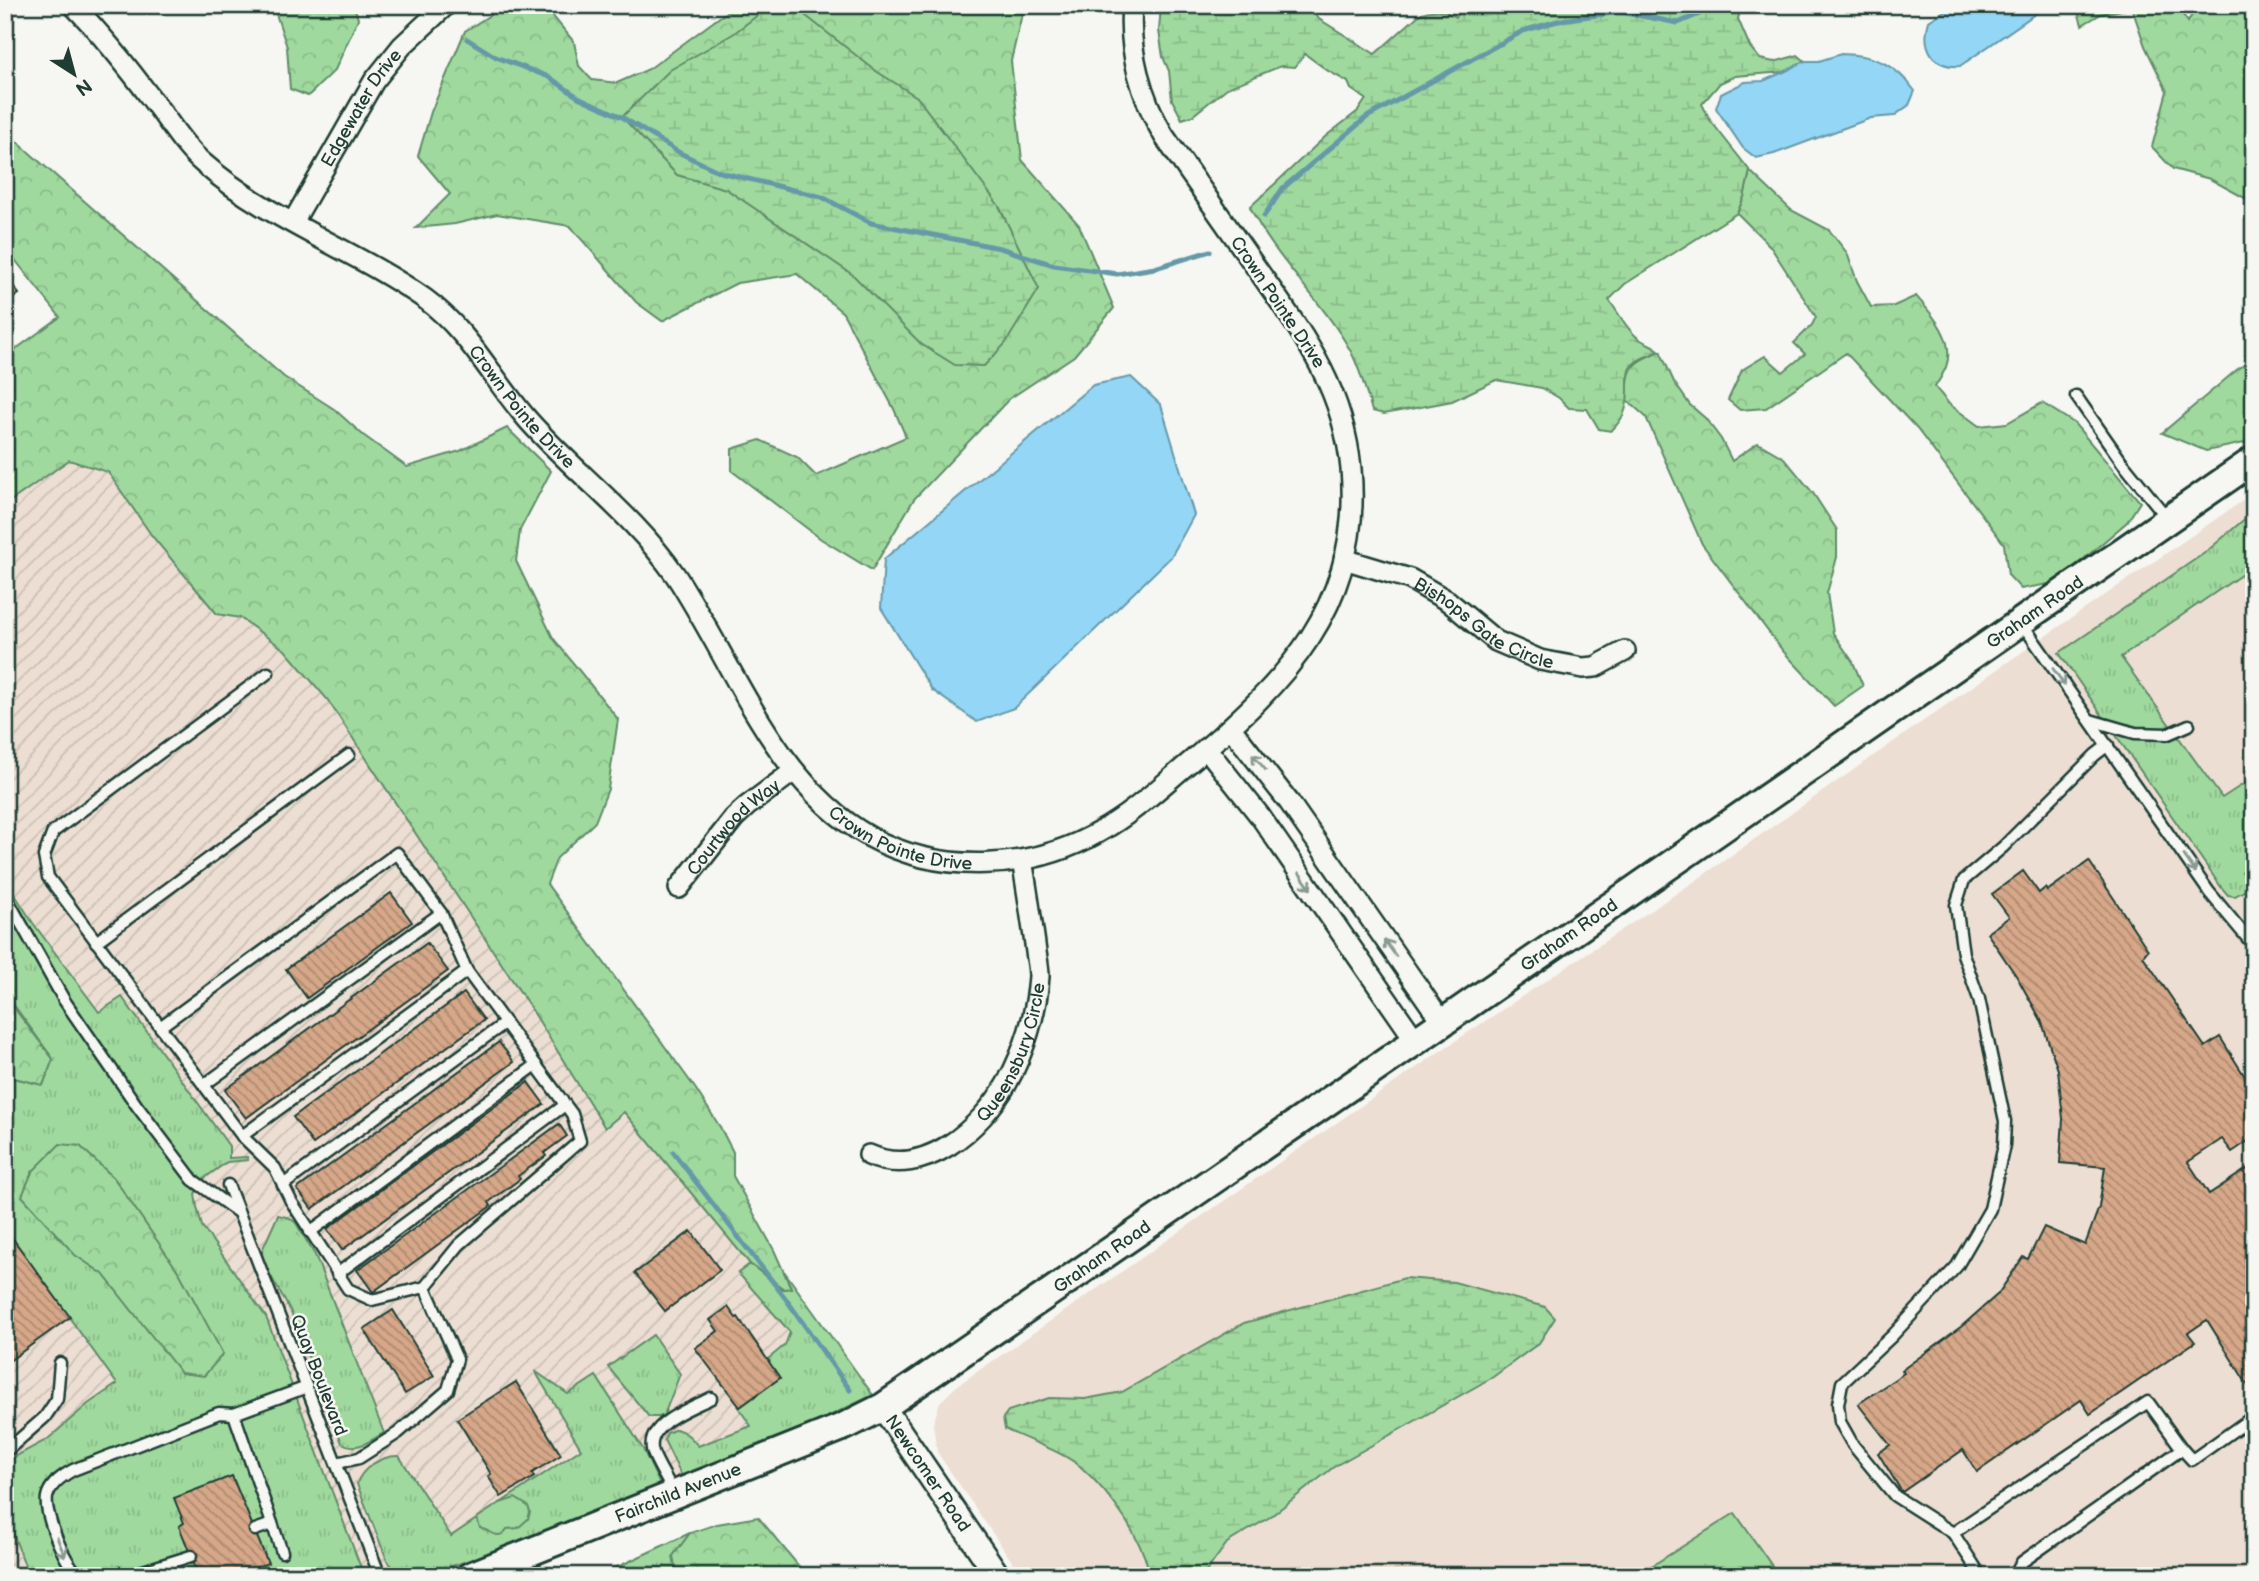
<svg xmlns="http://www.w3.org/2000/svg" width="2259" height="1581" font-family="'Balsamiq Sans',sans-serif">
<defs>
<pattern id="industrial-furrows" width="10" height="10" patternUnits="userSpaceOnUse" patternTransform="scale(1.75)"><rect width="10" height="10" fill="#ecded2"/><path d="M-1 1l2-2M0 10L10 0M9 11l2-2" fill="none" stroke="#cabfb5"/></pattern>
<pattern id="grass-tufts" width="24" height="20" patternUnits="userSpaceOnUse" patternTransform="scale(1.75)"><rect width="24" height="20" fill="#a0d99e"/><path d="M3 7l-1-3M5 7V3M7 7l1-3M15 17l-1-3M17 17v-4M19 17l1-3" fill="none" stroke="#89bb89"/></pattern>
<pattern id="forest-crowns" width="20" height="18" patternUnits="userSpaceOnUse" patternTransform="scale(1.75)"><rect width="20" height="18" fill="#a0d99e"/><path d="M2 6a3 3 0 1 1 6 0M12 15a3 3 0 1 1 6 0" fill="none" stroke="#89bb89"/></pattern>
<pattern id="wetland-marsh" width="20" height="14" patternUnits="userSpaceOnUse" patternTransform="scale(1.75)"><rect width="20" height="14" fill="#a0d99e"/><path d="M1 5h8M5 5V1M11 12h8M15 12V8" fill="none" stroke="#89bb89"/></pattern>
<pattern id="building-back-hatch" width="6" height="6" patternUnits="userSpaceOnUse" patternTransform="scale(1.75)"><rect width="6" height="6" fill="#d6a788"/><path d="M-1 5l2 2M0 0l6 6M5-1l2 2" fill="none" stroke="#ad8970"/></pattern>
</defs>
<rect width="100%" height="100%" fill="#f6f6f2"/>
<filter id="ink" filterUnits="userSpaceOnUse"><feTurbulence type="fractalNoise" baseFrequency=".0143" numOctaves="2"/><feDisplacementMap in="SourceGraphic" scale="14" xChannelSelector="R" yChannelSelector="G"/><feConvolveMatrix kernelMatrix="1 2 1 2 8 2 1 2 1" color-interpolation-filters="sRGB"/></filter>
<g filter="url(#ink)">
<path fill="#ecded2" d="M2254 493V1576H1022L937 1452 933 1424 940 1402 958 1385 1442 1050 1695 881 1999 668Z"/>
<path fill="url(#industrial-furrows)" d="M109 335 832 1338 877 1400 451 1576H5V409Z"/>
<g fill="url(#grass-tufts)" stroke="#608b69" stroke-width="2">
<path d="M2254 511V566L2121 657 2222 798 2254 777V863L2242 872 2250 882 2249 888 2235 896 2228 895 2221 887 2059 653 2206 552Z"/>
<path d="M5 879 33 923 99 1012 122 997 229 1146V1158L247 1157 248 1160 227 1162 202 1180 195 1194 197 1207 202 1226 266 1317 364 1576H29L5 1512V1462L48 1439 88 1404 117 1384 5 1228V1078L10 1077 43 1085 53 1059 5 993Z"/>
<path d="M278 1215 290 1218 296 1223 315 1255 384 1433C371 1440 357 1452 342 1443L290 1310 264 1264 262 1254 263 1248Z"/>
<path d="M750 1264 783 1289 791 1288 784 1271 873 1395 757 1451 685 1479 681 1475 664 1440 667 1433 676 1429C686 1432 691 1437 698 1446L751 1426 738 1407 770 1361 768 1359 785 1345 790 1332 738 1273Z"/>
<path d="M653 1335 680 1374 664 1415 659 1417H649L608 1367Z"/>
<path d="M535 1371 568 1394 596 1376 643 1449 662 1489 520 1544 421 1576 406 1575 395 1570 387 1560 357 1484C361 1468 383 1455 399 1456L451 1536 581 1449Z"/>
<path d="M690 1533 673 1556 677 1576H598Z"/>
</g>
<g fill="url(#forest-crowns)" stroke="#608b69" stroke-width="2">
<path d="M273 5H354L358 19 335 70 308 96 290 89 287 47Z"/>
<path d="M506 5H541L547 9 574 42 579 66 592 80 617 83 649 69 736 5H1024L1011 61 1022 160 1079 225 1114 308 1074 356 1009 399 914 499 872 570 821 539 732 471V449L760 440 797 457 816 476 906 437 894 409 843 313 797 274 737 283 662 321 636 302 570 226 497 214 455 224 416 228 450 194 418 156 431 112 465 31Z"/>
<path d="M2076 5H2176L2188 22 2197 5H2254V203L2210 179 2173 169 2152 147 2167 91 2145 46 2132 8 2101 14 2082 25Z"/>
<path d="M6 132 284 377 334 409 363 435 407 467 460 451 507 428 551 471 520 530 516 561 553 638 618 719 608 789 595 822 557 858 547 884 695 1088 720 1127 733 1152V1176L774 1250 791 1288 784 1289 750 1264 624 1112 605 1128 534 1013 327 699 285 650 240 618 217 614 152 536 108 472 69 460 5 505V357L60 317 5 247Z"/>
<path d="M1750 171 1791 210 1829 230 1847 253 1857 281 1871 307 1894 306 1916 296C1932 314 1956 340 1946 367 1943 374 1939 381 1935 387L1949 404 1979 426 2007 423 2042 403 2074 423 2140 502 2127 522 2078 564 2064 581 2021 589 2008 575 2004 544 1917 429 1846 353 1766 408 1740 410 1728 400 1742 370 1765 356 1783 372 1805 354 1794 343 1812 325 1816 317 1770 246 1737 213 1744 197Z"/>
<path d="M1660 351 1674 382 1690 405 1705 418 1721 439 1732 461 1758 443 1784 458 1813 493 1837 530V557L1827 593 1833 633 1853 662 1863 686 1834 706 1783 651 1702 544 1646 417 1627 400C1629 367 1627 365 1660 351Z"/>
<path d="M2254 361V441L2206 451 2162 433 2240 367Z"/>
<path d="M5 996 53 1059 43 1085 10 1077 5 1078Z"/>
<path d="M60 1144 80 1146 114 1178 180 1274 223 1354 204 1376 181 1373 103 1274 75 1255 22 1196 32 1172Z"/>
<path d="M758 1517 807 1576H677L673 1556 690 1533 717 1524Z"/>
</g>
<g fill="url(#wetland-marsh)" stroke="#608b69" stroke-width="2">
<path d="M771 5H792L876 71 917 97 999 206 1039 289 1005 344 984 366 955 365 921 344 853 275 726 189 677 175 622 117 670 70 733 34Z"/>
<path d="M1161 5H1305L1319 19 1375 54 1420 14C1431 9 1445 9 1456 17L1467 5H1746L1740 11 1738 19 1750 47 1760 59 1774 62 1798 55 1805 61 1784 72 1735 76 1720 83 1702 104 1710 120 1750 171 1744 197 1737 213 1625 284 1609 300C1618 312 1628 332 1641 340 1649 345 1653 344 1660 351 1650 355 1636 359 1630 368 1627 374 1628 379 1628 385 1628 405 1626 417 1611 431L1599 429 1587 409 1569 408 1559 398 1542 388 1496 380 1452 401 1384 414 1372 411C1366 391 1360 368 1350 350 1321 298 1275 260 1250 207L1326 136 1358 111 1366 99 1351 89 1348 82 1328 71 1305 54 1295 67 1281 66 1227 88 1192 116 1182 119 1172 100 1169 71 1163 57 1159 31Z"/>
<path d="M1405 1278 1454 1282 1545 1307 1555 1318 1539 1343 1493 1377 1335 1466 1270 1517 1227 1543 1203 1576H1150C1143 1539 1110 1493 1082 1468 1063 1451 1028 1441 1005 1429L1003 1418 1008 1411 1049 1398 1085 1399 1122 1392 1244 1323Z"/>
</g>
<g fill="#a0d99e" stroke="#608b69" stroke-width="2">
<path d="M515 1498 528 1506 530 1512 528 1519 518 1528 507 1529C499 1542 490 1530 480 1528L477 1518 500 1503Z"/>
<path d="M1735 1513 1779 1576H1636Z"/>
</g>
<g fill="#94d6f5" stroke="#6599a8" stroke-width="2">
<path d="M1954 5H2048L1960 66C1932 68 1921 46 1929 21Z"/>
<path d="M1841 54C1875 55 1895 64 1915 91L1909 105 1894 116 1871 118 1774 154 1756 158 1743 148 1716 108 1721 94 1745 82 1763 81 1784 72 1805 61H1819Z"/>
<path d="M1131 377 1161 405 1194 515 1171 557 1014 708 977 722 932 690 881 608 884 559 1093 385Z"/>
</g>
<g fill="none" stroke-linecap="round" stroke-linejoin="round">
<g stroke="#6599a8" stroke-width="5">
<path d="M467 39 496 57 549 77 578 97 622 117 680 153 720 172 822 197 871 223 1000 248 1054 265 1117 274 1155 268 1210 251"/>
<path d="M1264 216 1283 188 1367 117 1523 31 1561 20 1620 12 1678 23 1721 5"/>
<path d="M673 1152 786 1299 850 1390"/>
</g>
</g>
<g fill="url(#building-back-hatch)" stroke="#1f3d34" stroke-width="2">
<path d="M5 275 19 294 5 304Z"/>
<path d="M2089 861 2148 950 2143 956 2205 1047 2220 1037 2254 1091V1137L2232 1152 2222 1139 2188 1162 2209 1194 2253 1165 2254 1167V1391L2252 1392 2207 1320 2188 1333 2195 1342 2090 1414 2081 1400 1977 1472 1963 1450 1902 1492 1878 1453 1890 1445 1858 1404 1904 1373 1902 1370 1962 1326 1998 1294 2023 1257 2028 1259 2044 1227 2085 1245 2099 1207 2105 1167 2060 1163 2063 1119 2058 1070 2041 1020 2017 977 1987 933 2009 917 1992 894 2023 871 2039 893 2045 888 2047 891Z"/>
<path d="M391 893 412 922 307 998 286 969Z"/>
<path d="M427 943 448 971 246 1118 225 1090Z"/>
<path d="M464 993 484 1020 313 1144 293 1117Z"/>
<path d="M499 1042 514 1062 312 1209 297 1189Z"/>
<path d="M528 1082 544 1104 342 1250 327 1229Z"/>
<path d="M559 1124 567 1136 544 1153 546 1156 518 1176 520 1179 489 1202 491 1206 373 1292 357 1270Z"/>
<path d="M5 1228 70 1317 5 1364Z"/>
<path d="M691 1231 720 1270 665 1311 635 1273Z"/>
<path d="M728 1307 736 1318 738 1317 780 1378 740 1407 695 1348 718 1331 710 1320Z"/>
<path d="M393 1310 434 1376 405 1394 364 1329Z"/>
<path d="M516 1382 561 1455 532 1473 534 1477 501 1497 488 1476 491 1474 457 1419Z"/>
<path d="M232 1476 268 1563 235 1576H199L179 1526 184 1523 174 1498Z"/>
</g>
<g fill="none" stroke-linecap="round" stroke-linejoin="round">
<g stroke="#1f3d34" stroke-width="15">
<g id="service">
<path d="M2076 396 2122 462 2168 519"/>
<path d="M2021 622 2209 892 2254 946"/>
<path d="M2090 720 2135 733 2168 734 2189 725"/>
<path d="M5 895 64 1000 137 1106 193 1180 239 1213"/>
<path d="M96 942 349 755"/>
<path d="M160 1027 397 853 441 913 467 971"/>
<path d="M204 1085 441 913"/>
<path d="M242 1136 48 877 44 856 53 832 268 673"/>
<path d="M228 1185 380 1576"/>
<path d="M283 1185 505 1023"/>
<path d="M310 1232 536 1065"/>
<path d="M337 1274 565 1105"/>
<path d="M234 1414 282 1552"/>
<path d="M2182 1449 2192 1460 2254 1416"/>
<path d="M5 1452 45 1417 57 1399 60 1363"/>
<path d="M337 1463 359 1458 398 1433 448 1390 457 1359 425 1287 459 1245 580 1141 572 1114 467 971 242 1136 275 1168 291 1201 348 1289 372 1300 425 1287"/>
<path d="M673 1492C667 1479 658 1466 653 1453 643 1424 690 1409 711 1398"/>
<path d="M255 1530 272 1524"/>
<path d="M1953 1533 1895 1496 1853 1445 1840 1422 1838 1404 1842 1383 1892 1336 1957 1266 1990 1209 2004 1145 2005 1121 1979 999 1963 954 1956 905 1964 880 2003 847 2095 755 2108 745"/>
<path d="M81 1576C66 1569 44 1514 47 1497 50 1484 62 1476 73 1470L219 1413 234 1414 307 1387"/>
<path d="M127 1576 191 1556"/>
<path d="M1981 1576 1953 1533 2148 1402 2182 1449 2022 1562 2013 1576"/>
</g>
</g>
<g stroke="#1f3d34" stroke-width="24">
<g id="minor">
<path id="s1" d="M73 5C103 36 128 67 153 101 169 121 183 146 203 163 268 220 354 249 425 299 469 331 493 380 528 420 577 475 633 514 676 576 734 664 775 784 870 837 940 875 1031 871 1099 832 1132 814 1160 787 1189 763 1285 683 1363 604 1351 469 1343 385 1301 332 1255 266 1225 223 1194 179 1164 136 1141 97 1128 51 1132 5"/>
<path id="s2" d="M293 222 374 81 402 46 446 5"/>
<path id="s3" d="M1344 559 1410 579 1448 601 1496 641 1540 660 1583 668 1595 667 1625 651"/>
<path d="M1231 728 1289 802 1443 1023"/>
<path d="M1206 748 1260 816 1416 1041"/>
<path id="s4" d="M679 888 734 818 747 806 794 771"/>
<path id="s5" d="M869 1155C924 1180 981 1128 1007 1083 1024 1052 1037 1012 1039 976 1039 966 1036 955 1035 944 1031 916 1027 888 1022 860"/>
</g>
</g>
<g stroke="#1f3d34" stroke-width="28">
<g id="tertiary">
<path id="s6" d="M883 1407 998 1576"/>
</g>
</g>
<g stroke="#1f3d34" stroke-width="32">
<g id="secondary">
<path id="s7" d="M470 1576 845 1426 883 1407 1416 1041 2254 460"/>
</g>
</g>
<use href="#service" stroke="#f6f6f2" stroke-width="10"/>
<use href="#minor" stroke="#f6f6f2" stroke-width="19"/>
<use href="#tertiary" stroke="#f6f6f2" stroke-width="23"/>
<use href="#secondary" stroke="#f6f6f2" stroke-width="26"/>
</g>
<defs><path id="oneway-shaft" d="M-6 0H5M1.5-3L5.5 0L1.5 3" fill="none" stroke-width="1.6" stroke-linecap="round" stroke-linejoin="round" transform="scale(1.75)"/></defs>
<g stroke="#8a9a93">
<use href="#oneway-shaft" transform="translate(2059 677) rotate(54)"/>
<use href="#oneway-shaft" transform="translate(1259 762) rotate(-130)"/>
<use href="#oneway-shaft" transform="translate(2190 864) rotate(55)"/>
<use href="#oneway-shaft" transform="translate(1305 881) rotate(55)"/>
<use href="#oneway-shaft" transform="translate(1390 948) rotate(-126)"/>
<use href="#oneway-shaft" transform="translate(61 1547) rotate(67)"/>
</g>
</g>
<g text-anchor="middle" stroke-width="5" stroke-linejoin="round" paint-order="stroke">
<g font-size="18" fill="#1f3d34" stroke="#f6f6f2">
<text dy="6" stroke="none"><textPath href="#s2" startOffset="133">Edgewater Drive</textPath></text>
<text transform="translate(1278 302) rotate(56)" y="6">Crown Pointe Drive</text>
<text dy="6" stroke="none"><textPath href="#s1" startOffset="611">Crown Pointe Drive</textPath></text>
<text dy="6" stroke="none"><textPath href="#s7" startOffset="1846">Graham Road</textPath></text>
<text dy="6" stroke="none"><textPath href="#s3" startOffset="156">Bishops Gate Circle</textPath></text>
<text dy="6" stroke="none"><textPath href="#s4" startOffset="82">Courtwood Way</textPath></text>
<text dy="6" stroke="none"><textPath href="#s1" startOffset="1199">Crown Pointe Drive</textPath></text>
<text dy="6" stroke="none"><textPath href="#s7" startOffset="1279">Graham Road</textPath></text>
<text dy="6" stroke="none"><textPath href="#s5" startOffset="200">Queensbury Circle</textPath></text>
<text dy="6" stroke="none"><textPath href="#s7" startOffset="712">Graham Road</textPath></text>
<text transform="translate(319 1375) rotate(69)" y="6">Quay Boulevard</text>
<text dy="6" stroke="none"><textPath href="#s6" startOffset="80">Newcomer Road</textPath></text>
<text dy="6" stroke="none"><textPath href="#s7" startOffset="224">Fairchild Avenue</textPath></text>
</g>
</g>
<rect width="2259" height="1581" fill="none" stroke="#f6f6f2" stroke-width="28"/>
<rect x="14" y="14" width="2231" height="1553" fill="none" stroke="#1f3d34" stroke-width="2.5" filter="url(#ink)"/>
<g transform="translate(74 74) rotate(144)" stroke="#f6f6f2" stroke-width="5" paint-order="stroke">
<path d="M0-5L12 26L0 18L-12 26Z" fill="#1f3d34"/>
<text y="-10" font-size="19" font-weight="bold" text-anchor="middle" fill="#1f3d34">N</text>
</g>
</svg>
